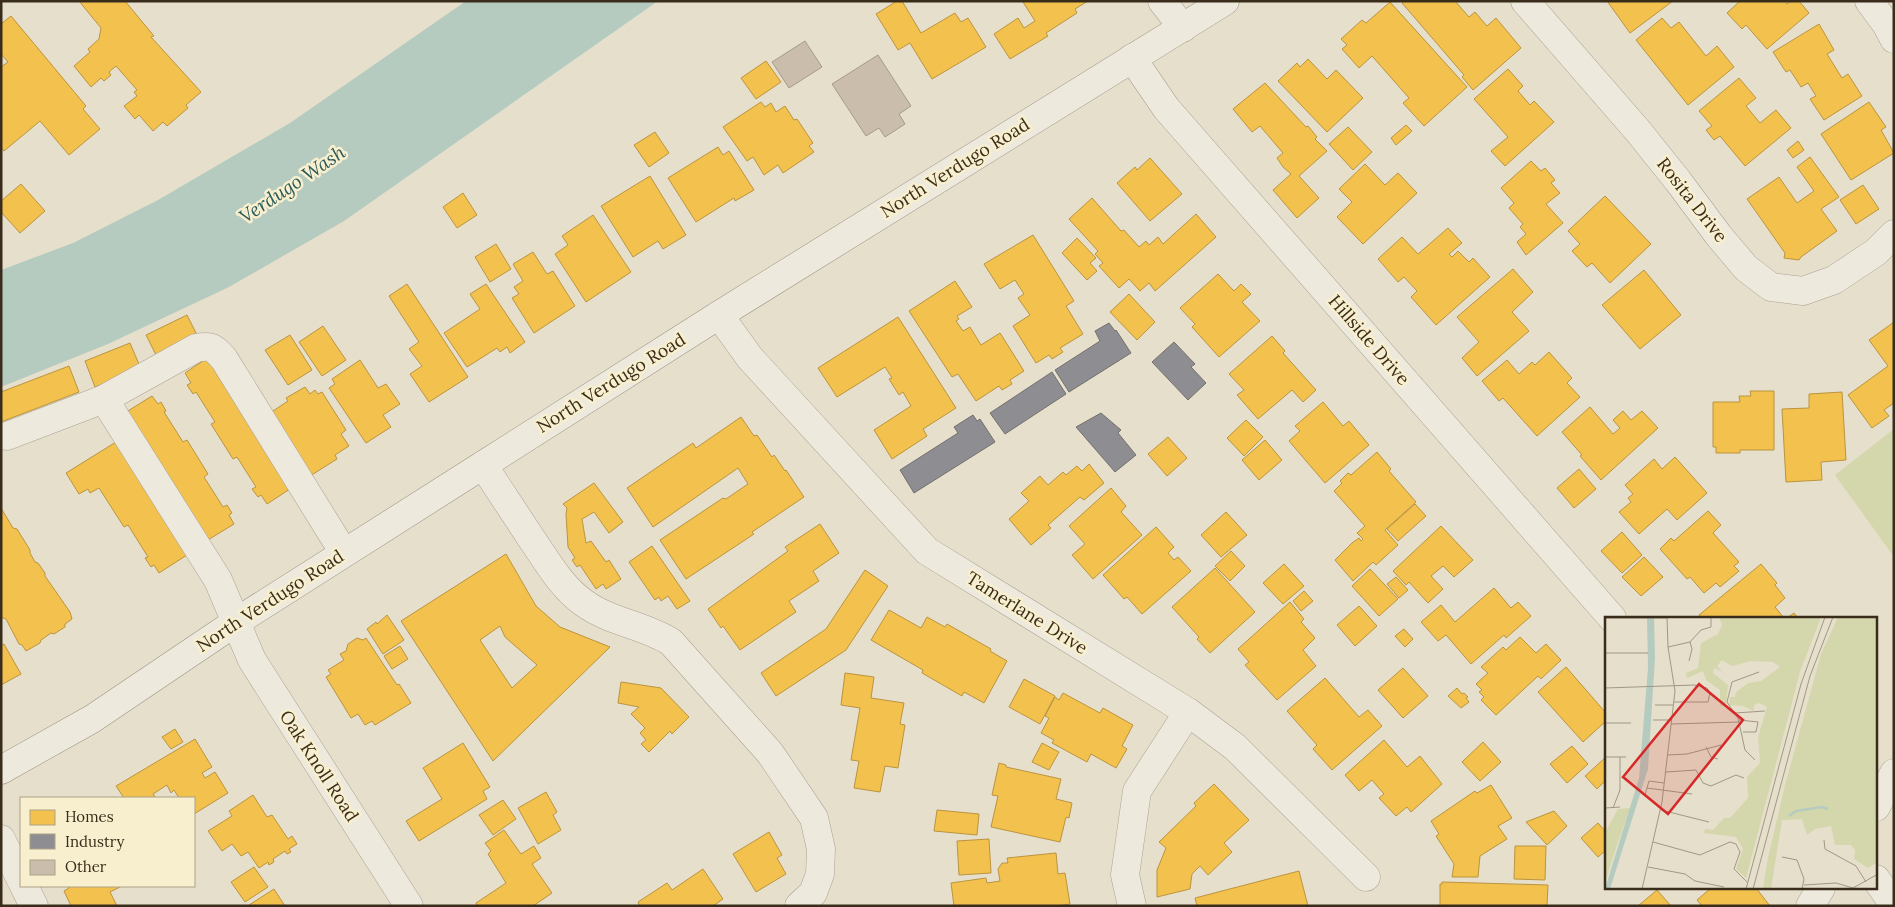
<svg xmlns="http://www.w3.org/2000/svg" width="1895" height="907" font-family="Lora,serif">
<rect width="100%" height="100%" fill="#e6dfcb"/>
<path fill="#d4d7ac" d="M1894 429V557L1835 475Z"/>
<path fill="#b6cbc0" d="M466 1H658L344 221 229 287 108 344 1 387V270L73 243 158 200 290 123Z"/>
<g fill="#f2c14e" stroke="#bb943f" fill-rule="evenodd">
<path d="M79 1H125L154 36 151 37 201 92 186 105 188 108 167 126 163 122 153 131 139 115 135 119 124 106 137 96 134 92 137 90 116 66 109 72 111 75 104 81 101 78 91 87 74 66 90 52 88 49 99 39 101 28Z"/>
<path d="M897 1H902L921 33 955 13 961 22 968 18 986 47 932 79 910 43 898 50 876 14Z"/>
<path d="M1025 1H1088L1075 9 1077 13 1046 33 1048 36 1010 59 994 34 1018 18 1024 28 1035 21 1023 2Z"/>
<path d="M1404 1H1455L1469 17 1475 12 1487 26 1496 18 1521 48 1473 90 1462 77 1464 75 1402 3Z"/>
<path d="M1607 1H1673L1630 33Z"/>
<path d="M1740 1H1784L1787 4 1791 1H1799L1809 13 1767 49 1746 25 1742 29 1727 13Z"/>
<path d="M1390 2 1467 87 1424 126 1403 103 1409 98 1372 56 1359 68 1342 49 1347 45 1341 39 1362 20 1366 23Z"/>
<path d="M11 16 86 106 83 109 100 129 69 155 40 121 4 151 1 147V67L8 62 1 54V24Z"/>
<path d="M1662 18 1671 28 1679 22 1706 56 1717 46 1734 67 1688 105 1636 40Z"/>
<path d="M1819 24 1834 50 1827 54 1842 78 1848 74 1862 96 1824 120 1810 99 1816 96 1808 83 1801 87 1790 70 1786 72 1773 52Z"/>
<path d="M1308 59 1327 79 1336 70 1363 98 1327 132 1278 81 1297 63 1300 67Z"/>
<path d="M766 61 781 82 756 99 741 78Z"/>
<path d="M1508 69 1523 86 1518 91 1530 105 1534 101 1554 122 1505 166 1491 151 1508 137 1474 99Z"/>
<path d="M1739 78 1756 98 1746 106 1760 123 1776 110 1791 128 1745 166 1720 136 1714 140 1706 130 1712 126 1699 111Z"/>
<path d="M1265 83 1306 127 1308 126 1317 137 1315 139 1327 151 1299 176 1319 198 1297 218 1273 190 1291 174 1283 167 1277 158 1283 153 1260 126 1252 132 1233 109Z"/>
<path d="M761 102 765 107 771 103 776 112 785 106 794 120 797 119 813 143 809 146 814 152 783 173 778 165 764 175 753 157 747 161 723 127Z"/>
<path d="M1869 102 1886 127 1881 130 1894 153 1851 180 1821 134Z"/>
<path d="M1406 125 1412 131 1396 145 1391 138Z"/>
<path d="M1348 127 1372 152 1353 170 1329 144Z"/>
<path d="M655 132 669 153 649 167 634 145Z"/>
<path d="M1798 141 1804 150 1793 158 1787 150Z"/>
<path d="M718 147 723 155 729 151 754 190 735 201 734 198 696 222 668 178Z"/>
<path d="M1810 157 1839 197 1821 209 1837 231 1801 257 1799 260 1784 258 1785 253 1747 199 1779 177 1797 203 1814 191 1797 167Z"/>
<path d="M1150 158 1182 194 1150 221 1117 183 1135 167 1137 170Z"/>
<path d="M1531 161 1541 171 1545 168 1555 180 1551 183 1560 193 1546 204 1563 223 1526 255 1517 242 1526 234 1520 227 1523 224 1509 208 1514 203 1501 188Z"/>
<path d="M1365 164 1385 185 1398 173 1417 193 1363 244 1337 217 1352 202 1339 189Z"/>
<path d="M650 176 686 235 663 249 658 241 633 257 601 206Z"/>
<path d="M21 184 45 211 20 233 1 212V201Z"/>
<path d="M1863 185 1879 209 1856 224 1840 200Z"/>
<path d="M463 193 477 215 457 228 443 207Z"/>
<path d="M1605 196 1651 244 1610 283 1592 263 1587 267 1572 251 1580 244 1568 231Z"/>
<path d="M1092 198 1121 231 1124 230 1139 247 1146 241 1149 245 1158 237 1163 244 1196 214 1216 237 1155 291 1149 283 1140 291 1129 279 1119 288 1099 266 1103 263 1095 254 1098 251 1069 219Z"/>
<path d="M593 215 631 272 586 302 555 254 568 245 562 236Z"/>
<path d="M1448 228 1462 243 1449 254 1452 257 1458 251 1469 262 1473 258 1490 277 1436 325 1411 297 1417 291 1404 277 1398 282 1378 259 1402 237 1418 254Z"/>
<path d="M1033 235 1074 301 1066 306 1083 334 1060 348 1063 352 1052 359 1049 355 1036 363 1013 326 1030 315 1018 298 1024 294 1015 280 1000 289 984 264Z"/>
<path d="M1077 238 1096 258 1090 263 1097 271 1087 280 1062 253Z"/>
<path d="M496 244 511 269 490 282 475 257Z"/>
<path d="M533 252 547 274 553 271 575 306 534 333 512 298 519 294 514 287 523 281 513 264Z"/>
<path d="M1513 269 1533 292 1512 312 1529 331 1477 376 1462 358 1479 342 1457 317Z"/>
<path d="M1644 270 1681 315 1640 349 1602 305Z"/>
<path d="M1218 274 1234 291 1241 284 1251 294 1242 302 1260 321 1219 357 1192 327 1195 324 1180 308Z"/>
<path d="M955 281 972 307 957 316 959 319 956 321 963 331 970 327 981 345 1000 333 1024 371 1010 380 1012 384 1002 390 999 386 976 401 958 374 952 377 909 311Z"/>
<path d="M407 284 468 377 429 402 410 374 422 366 409 349 419 342 389 296Z"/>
<path d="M486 284 525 342 510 353 507 347 500 352 497 348 467 367 444 333 480 309 470 294Z"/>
<path d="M1129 294 1155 322 1137 340 1110 312Z"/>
<path d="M187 315 199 339 158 359 146 335Z"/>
<path d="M898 317 956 408 923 429 927 436 892 459 874 430 911 406 903 392 899 395 889 379 892 378 885 367 837 397 818 368Z"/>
<path d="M1894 322V403L1884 410 1889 416 1872 428 1848 395 1888 366 1869 340Z"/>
<path d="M323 326 346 360 322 376 299 342Z"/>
<path d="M290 335 312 370 288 385 265 350Z"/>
<path d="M1272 336 1285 351 1283 353 1316 390 1303 402 1292 390 1258 419 1237 395 1244 390 1229 374Z"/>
<path d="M130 343 141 369 95 387 85 361Z"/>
<path d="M1549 352 1572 378 1567 383 1580 397 1537 436 1503 398 1499 401 1482 381 1507 360 1519 374 1532 362 1535 365Z"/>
<path d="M213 354 296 485 267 504 261 495 258 497 252 489 256 487 237 457 233 459 211 424 215 422 196 392 193 394 187 385 191 383 185 373Z"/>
<path d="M360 360 378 388 386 384 400 404 383 415 391 427 366 443 329 388 335 384 332 379Z"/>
<path d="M69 366 79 392 1 422V392Z"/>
<path d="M305 387 310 394 315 390 318 394 322 392 346 430 341 434 349 446 335 455 337 459 310 476 270 413 288 401 286 398Z"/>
<path d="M1750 391H1774V450H1740V453H1716V447H1713V402H1740L1739 396H1751Z"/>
<path d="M1842 392 1846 460 1821 462 1822 480 1786 482 1782 409 1809 408V394Z"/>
<path d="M152 396 158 404 161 402 166 411 164 412 183 442 187 440 208 474 204 477 223 507 227 505 232 513 229 515 234 524 203 543 123 414Z"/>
<path d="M1323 402 1343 426 1349 421 1369 445 1325 483 1289 441 1300 431 1295 426Z"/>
<path d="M1590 407 1613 434 1620 428 1613 420 1623 411 1631 420 1642 411 1658 428 1601 480 1580 456 1582 455 1562 432Z"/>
<path d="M741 417 754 436 757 435 772 457 774 455 785 471 786 470 804 497 752 532 754 534 686 579 660 540 723 498 726 499 748 484 738 468 653 527 627 488 693 443 696 448Z"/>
<path d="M1246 420 1263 437 1244 456 1227 438Z"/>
<path d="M1168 437 1187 458 1167 476 1148 454Z"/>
<path d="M1265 440 1282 460 1259 480 1242 460Z"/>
<path d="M116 442 187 555 159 573 154 565 151 567 145 558 148 557 128 525 124 527 99 488 90 493 88 489 79 494 66 473Z"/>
<path d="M1377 452 1391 469 1389 471 1416 502 1385 530 1398 545 1376 565 1373 562 1353 581 1335 560 1352 543 1359 538 1361 541 1363 539 1357 533 1365 526 1334 491 1342 483 1340 481 1348 473 1351 475Z"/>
<path d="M1675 457 1707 493 1677 520 1667 509 1639 534 1619 512 1631 502 1628 498 1633 494 1625 485 1654 459 1662 469Z"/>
<path d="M1089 464 1104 483 1084 500 1080 497 1048 525 1051 528 1031 545 1009 519 1029 501 1021 493 1040 476 1048 485 1063 472 1066 475 1077 466 1082 471Z"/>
<path d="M1579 469 1596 489 1574 508 1557 488Z"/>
<path d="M594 483 623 522 609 533 594 512 582 519 586 543 591 541 606 562 609 560 621 579 606 589 603 584 596 589 580 565 577 567 572 560 575 558 568 547 566 514 567 508 563 504Z"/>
<path d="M1111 488 1126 506 1121 512 1142 535 1093 579 1072 555 1085 544 1069 526Z"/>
<path d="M1415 504 1426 516 1398 541 1387 529Z"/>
<path d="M1 508 13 528 17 529 30 550V553L35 562 38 563 45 573V576L70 612 72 619 65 624V627L54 634 51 633 41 640 40 643 26 651 22 645 19 644 6 619 1 617Z"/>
<path d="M1708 511 1721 525 1713 533 1739 562 1734 566 1739 571 1720 587 1716 583 1704 593 1690 577 1687 579 1660 549 1671 538 1674 541Z"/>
<path d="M1226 512 1247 535 1221 557 1201 535Z"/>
<path d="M820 524 839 553 813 571 819 581 789 601 796 612 740 650 723 626 721 628 708 609 788 551 785 547Z"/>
<path d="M1441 526 1473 560 1454 577 1443 566 1431 576 1443 589 1428 603 1409 582 1406 585 1393 571Z"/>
<path d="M1156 527 1174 547 1168 553 1174 560 1178 557 1191 571 1142 614 1127 597 1124 599 1103 575Z"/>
<path d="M1622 532 1642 555 1622 573 1601 551Z"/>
<path d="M652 546 690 601 677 609 668 596 661 601 659 597 655 600 629 562Z"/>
<path d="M1231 551 1245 566 1230 581 1215 566Z"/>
<path d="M506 554 536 606 560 627 610 647 493 761 401 621ZM500 626 505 637 537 665 512 688 480 640Z"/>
<path d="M1644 557 1663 577 1641 596 1622 577Z"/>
<path d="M1284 564 1304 586 1283 604 1263 583Z"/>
<path d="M1761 564 1777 583 1775 585 1785 598 1775 607 1784 618H1701L1699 615Z"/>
<path d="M1215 568 1255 612 1210 653 1197 639 1199 637 1172 607Z"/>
<path d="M1370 569 1398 599 1379 616 1352 586Z"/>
<path d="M865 570 888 586 846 650 776 696 761 673 826 629Z"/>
<path d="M1396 577 1408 590 1399 598 1387 584Z"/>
<path d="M1494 588 1511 608 1518 602 1531 616 1506 638 1504 635 1471 664 1446 635 1438 641 1421 622 1441 605 1455 622Z"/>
<path d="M1304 591 1313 601 1301 611 1293 601Z"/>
<path d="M1290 602 1304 619 1301 622 1315 638 1303 650 1316 666 1277 700 1245 665 1249 662 1238 649Z"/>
<path d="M1359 606 1377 626 1355 646 1337 625Z"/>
<path d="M889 610 921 628 927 617 945 627 947 624 991 649 990 651 1007 661 984 703 964 692 962 696 922 673 923 670 871 640Z"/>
<path d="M1794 613 1798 618H1787Z"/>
<path d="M387 615 404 640 383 654 367 629 376 622 377 624Z"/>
<path d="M1404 629 1413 639 1405 647 1395 636Z"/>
<path d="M1520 637 1536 653 1546 644 1561 660 1541 679 1538 676 1496 715 1481 700 1484 697 1479 692 1482 690 1476 684 1488 673 1481 667 1503 647 1506 650Z"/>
<path d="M357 638 363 640 366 638 397 685 399 684 411 703 375 725 372 721 365 725 358 714 351 718 326 677 331 674 328 670 344 660 340 654 346 651 348 644Z"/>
<path d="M4 644 21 674 1 685V646Z"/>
<path d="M400 646 408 659 392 669 384 656Z"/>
<path d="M1566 667 1606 713V721L1583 742 1538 692Z"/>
<path d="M1403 668 1428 696 1403 718 1378 690Z"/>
<path d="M845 673 874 677 871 698 904 703 900 724 905 725 898 768 885 766 880 792 854 788 859 761 851 760 860 708 841 705Z"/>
<path d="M1325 678 1359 717 1368 710 1382 726 1332 770 1313 749 1317 745 1287 711Z"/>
<path d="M1024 679 1055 696 1040 724 1009 707Z"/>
<path d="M621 682 661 688 689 717 672 734 670 731 649 752 641 744 646 740 640 733 645 728 631 714 639 707 618 703Z"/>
<path d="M1457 688 1462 694 1464 693 1468 697 1466 698 1469 702 1461 708 1448 696Z"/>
<path d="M1063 693 1100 713 1103 708 1133 725 1122 746 1127 749 1116 768 1091 754 1087 762 1052 743 1054 740 1041 733 1049 718 1045 716 1055 697 1059 700Z"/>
<path d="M175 729 183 742 171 749 162 737Z"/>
<path d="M195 739 212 767 202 773 205 778 215 772 228 793 194 814V798H179L174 790 171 793 167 785 153 794 156 798H124L116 786Z"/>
<path d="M1384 740 1407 767 1420 756 1442 784 1411 812 1407 807 1396 816 1379 798 1384 794 1372 780 1359 791 1345 775Z"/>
<path d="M1483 742 1501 762 1480 781 1462 762Z"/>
<path d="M463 743 490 787 483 791 487 799 419 841 406 821 442 799 423 768Z"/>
<path d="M1042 743 1059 752 1049 770 1032 762Z"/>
<path d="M1572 746 1588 764 1567 783 1550 764Z"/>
<path d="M1606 757V780L1597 789 1585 776Z"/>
<path d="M999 763 1006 765V767L1061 779 1056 799 1072 803 1069 818 1066 817 1060 842 991 827 998 796 992 795Z"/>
<path d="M1214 784 1249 820 1224 843 1232 852 1208 875 1200 866 1192 874 1190 889 1157 897V870L1166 848 1159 842 1196 806 1194 803Z"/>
<path d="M1491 785 1512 818 1498 826 1507 839 1480 856 1478 877H1452L1454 864 1436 836 1439 834 1431 821 1475 791 1477 793Z"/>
<path d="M546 792 557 812 553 815 561 830 538 844 518 808Z"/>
<path d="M253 795 267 817 272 815 288 839 292 836 297 844 289 849 291 852 287 854 285 851 273 859 274 862 269 865 268 862 259 868 248 852 241 856 232 844 222 851 208 831 232 816 229 811Z"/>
<path d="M503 800 516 819 493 835 479 815Z"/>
<path d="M937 810 979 814 977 835 934 831Z"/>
<path d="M1554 811 1567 826 1547 845 1526 822Z"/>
<path d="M1598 823 1606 832V850L1598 857 1581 838Z"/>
<path d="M504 830 521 854 534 846 541 858 532 864 552 893 533 906H477L476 903 506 883 488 854 491 851 485 843Z"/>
<path d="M769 832 782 855 777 858 786 874 756 892 733 854Z"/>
<path d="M989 839 991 873 959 875 957 841Z"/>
<path d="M1515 846H1546L1545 880 1514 879Z"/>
<path d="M1056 853 1058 874 1065 873 1070 904 1057 906H954L951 883 986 878 987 883 1000 881 998 869 1002 863H1008L1007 858Z"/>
<path d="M254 867 268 887 245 902 231 882Z"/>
<path d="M703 869 723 899 713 906H640L638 902 667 883 672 890Z"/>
<path d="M1299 871 1308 906H1197L1195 898Z"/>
<path d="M1442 882 1548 885 1547 906H1440V884H1442Z"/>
<path d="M67 886H122L110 892 117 906H71L64 891 69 888Z"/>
<path d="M1711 888H1756L1770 906H1702L1697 900Z"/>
<path d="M274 889 285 906H250L249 905Z"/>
<path d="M1657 890 1671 906H1638Z"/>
</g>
<g fill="#8d8d92" stroke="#74706e">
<path d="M1109 323 1115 331 1116 330 1131 353 1069 392 1055 370 1100 341 1095 331Z"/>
<path d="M1174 342 1195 364 1191 367 1206 383 1188 400 1152 362Z"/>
<path d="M1052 372 1066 394 1005 434 990 413Z"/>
<path d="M1101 413 1121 430 1118 433 1136 455 1115 472 1076 427Z"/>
<path d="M973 415 977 421 980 419 995 442 914 493 900 470 958 433 954 427Z"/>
</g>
<g fill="#cabdab" stroke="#a69a8a">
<path d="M805 41 822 67 789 88 772 62Z"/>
<path d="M878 55 911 106 899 114 905 124 885 137 879 128 866 136 832 84Z"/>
</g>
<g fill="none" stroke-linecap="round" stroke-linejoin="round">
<g stroke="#aba394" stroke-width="29">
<g id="street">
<path d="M1162 1 1183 28"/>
<path d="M1525 1 1638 131 1678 181 1719 236 1746 268 1771 287 1803 291 1834 280 1876 252 1894 234"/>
<path d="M1869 1 1886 24 1894 39"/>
<path d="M1132 58 1166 108 1612 618"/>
<path d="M719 315 750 358 927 551 1188 712 1235 747 1366 877"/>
<path d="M104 399 196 348C212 345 213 347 224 359L344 553"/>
<path d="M7 436 104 399 218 580 252 660 409 906"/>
<path d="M483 465C499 489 515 514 531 538 547 561 561 587 584 603 610 622 644 625 671 642L770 753 814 818 821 849 820 874 813 893 799 906"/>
<path d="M1876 807 1894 773"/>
<path d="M1 839 21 880"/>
<path d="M1876 879 1894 905"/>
<path d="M24 886 34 906"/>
<path d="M1132 906 1125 875 1137 791 1188 712"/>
<path d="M1810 906 1821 888"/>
</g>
</g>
<g stroke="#9b9384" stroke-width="29">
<path id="secondary" d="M1 770 92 719 236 622 483 465 719 315 1225 1"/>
</g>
<use href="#street" stroke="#eee9dd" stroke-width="28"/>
<use href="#secondary" stroke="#eee9dd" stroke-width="28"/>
</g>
<g text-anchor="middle" stroke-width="5" stroke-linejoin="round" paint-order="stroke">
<g font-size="18" fill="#3a2c1b" stroke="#f8efcf">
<text transform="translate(955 168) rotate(-32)" y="6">North Verdugo Road</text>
<text transform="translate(1692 200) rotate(52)" y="6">Rosita Drive</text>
<text transform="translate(1369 340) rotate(49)" y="6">Hillside Drive</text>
<text transform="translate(611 383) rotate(-32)" y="6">North Verdugo Road</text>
<text transform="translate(270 601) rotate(-33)" y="6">North Verdugo Road</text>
<text transform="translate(1027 613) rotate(32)" y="6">Tamerlane Drive</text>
<text transform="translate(319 766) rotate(57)" y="6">Oak Knoll Road</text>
</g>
<g font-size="19" font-style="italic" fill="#295b5b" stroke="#f8efcf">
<text transform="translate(292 184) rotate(-34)" y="7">Verdugo Wash</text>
</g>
</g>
<g transform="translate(1605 617)">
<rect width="272" height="272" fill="#e6dfcb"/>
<path d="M114 0H216L195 55 141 261 131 252 138 232 131 220 99 216 100 212 108 213 119 201H125L143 181 142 160 155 146 153 120 162 90 154 86 149 88V94L138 89 124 88 125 80H130L131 75 143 66 156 64 175 50 168 45 146 44 127 49 117 43 112 49 118 55 109 51 108 56 123 68 121 89H115V73L101 63 98 54 82 61 81 56 93 51 96 26 113 17 117 8ZM233 0H272V245L263 251 249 242 250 233 246 228H230L226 209 210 212 202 218 197 202 177 203 166 272H162L158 270 163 241 180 168 216 37ZM25 191 11 231 0 266V215L13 192Z" fill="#d4d7ac"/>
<path d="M42 0H49L50 40 43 152 5 272H0L34 161 43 51Z" fill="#b6cbc0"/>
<path fill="none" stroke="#b6cbc0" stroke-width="2.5" d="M184 199 191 194 217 190 223 192"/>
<path fill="none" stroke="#a19785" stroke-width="1" d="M0 1H62M63 30 85 25 96 13 106 10V0M0 36H43M84 44 87 32 85 25M0 71 90 68 102 71 105 75 103 85H69M50 88H68M130 96 160 94M48 103H67M134 103 153 105 151 115H138M0 106H26M66 107 134 105M101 130 106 140 113 142M63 138 82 137 116 128M0 140H21M150 143 140 133 133 101 122 85 127 65 154 55M61 155 91 153 98 166 106 169 131 158 139 161M42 171 44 164 59 166M40 178 42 171 87 177M0 191 15 190M8 191 15 173V140M56 193 104 205M219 223 220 232 251 249 261 265M48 225 95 238 125 225 131 227 135 235 129 252 142 265M177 240 192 243 199 262 197 272M43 250 80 257 90 264 119 270M199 268 231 266 248 271 273 257M37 272 57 185 70 74 63 30 62 0M141 272 196 67 220 0M148 272 205 59 228 0"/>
<path fill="#d62828" fill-opacity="0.15" stroke="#d62828" stroke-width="2.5" d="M94 67 138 103 63 197 18 160Z"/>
<rect width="272" height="272" fill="none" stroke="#3a2c1b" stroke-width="2.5"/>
</g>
<rect width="1895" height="907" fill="none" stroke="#3a2c1b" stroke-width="5"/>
<rect x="20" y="797" width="175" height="90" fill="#f8efcf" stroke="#aca187"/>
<rect x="30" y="810" width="25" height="15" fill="#f2c14e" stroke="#aca187"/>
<text x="65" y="822" font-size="15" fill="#3a2c1b">Homes</text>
<rect x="30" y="834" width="25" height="15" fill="#8d8d92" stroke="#aca187"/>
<text x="65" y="847" font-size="15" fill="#3a2c1b">Industry</text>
<rect x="30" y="860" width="25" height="15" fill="#cabdab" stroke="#aca187"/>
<text x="65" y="872" font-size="15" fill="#3a2c1b">Other</text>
</svg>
